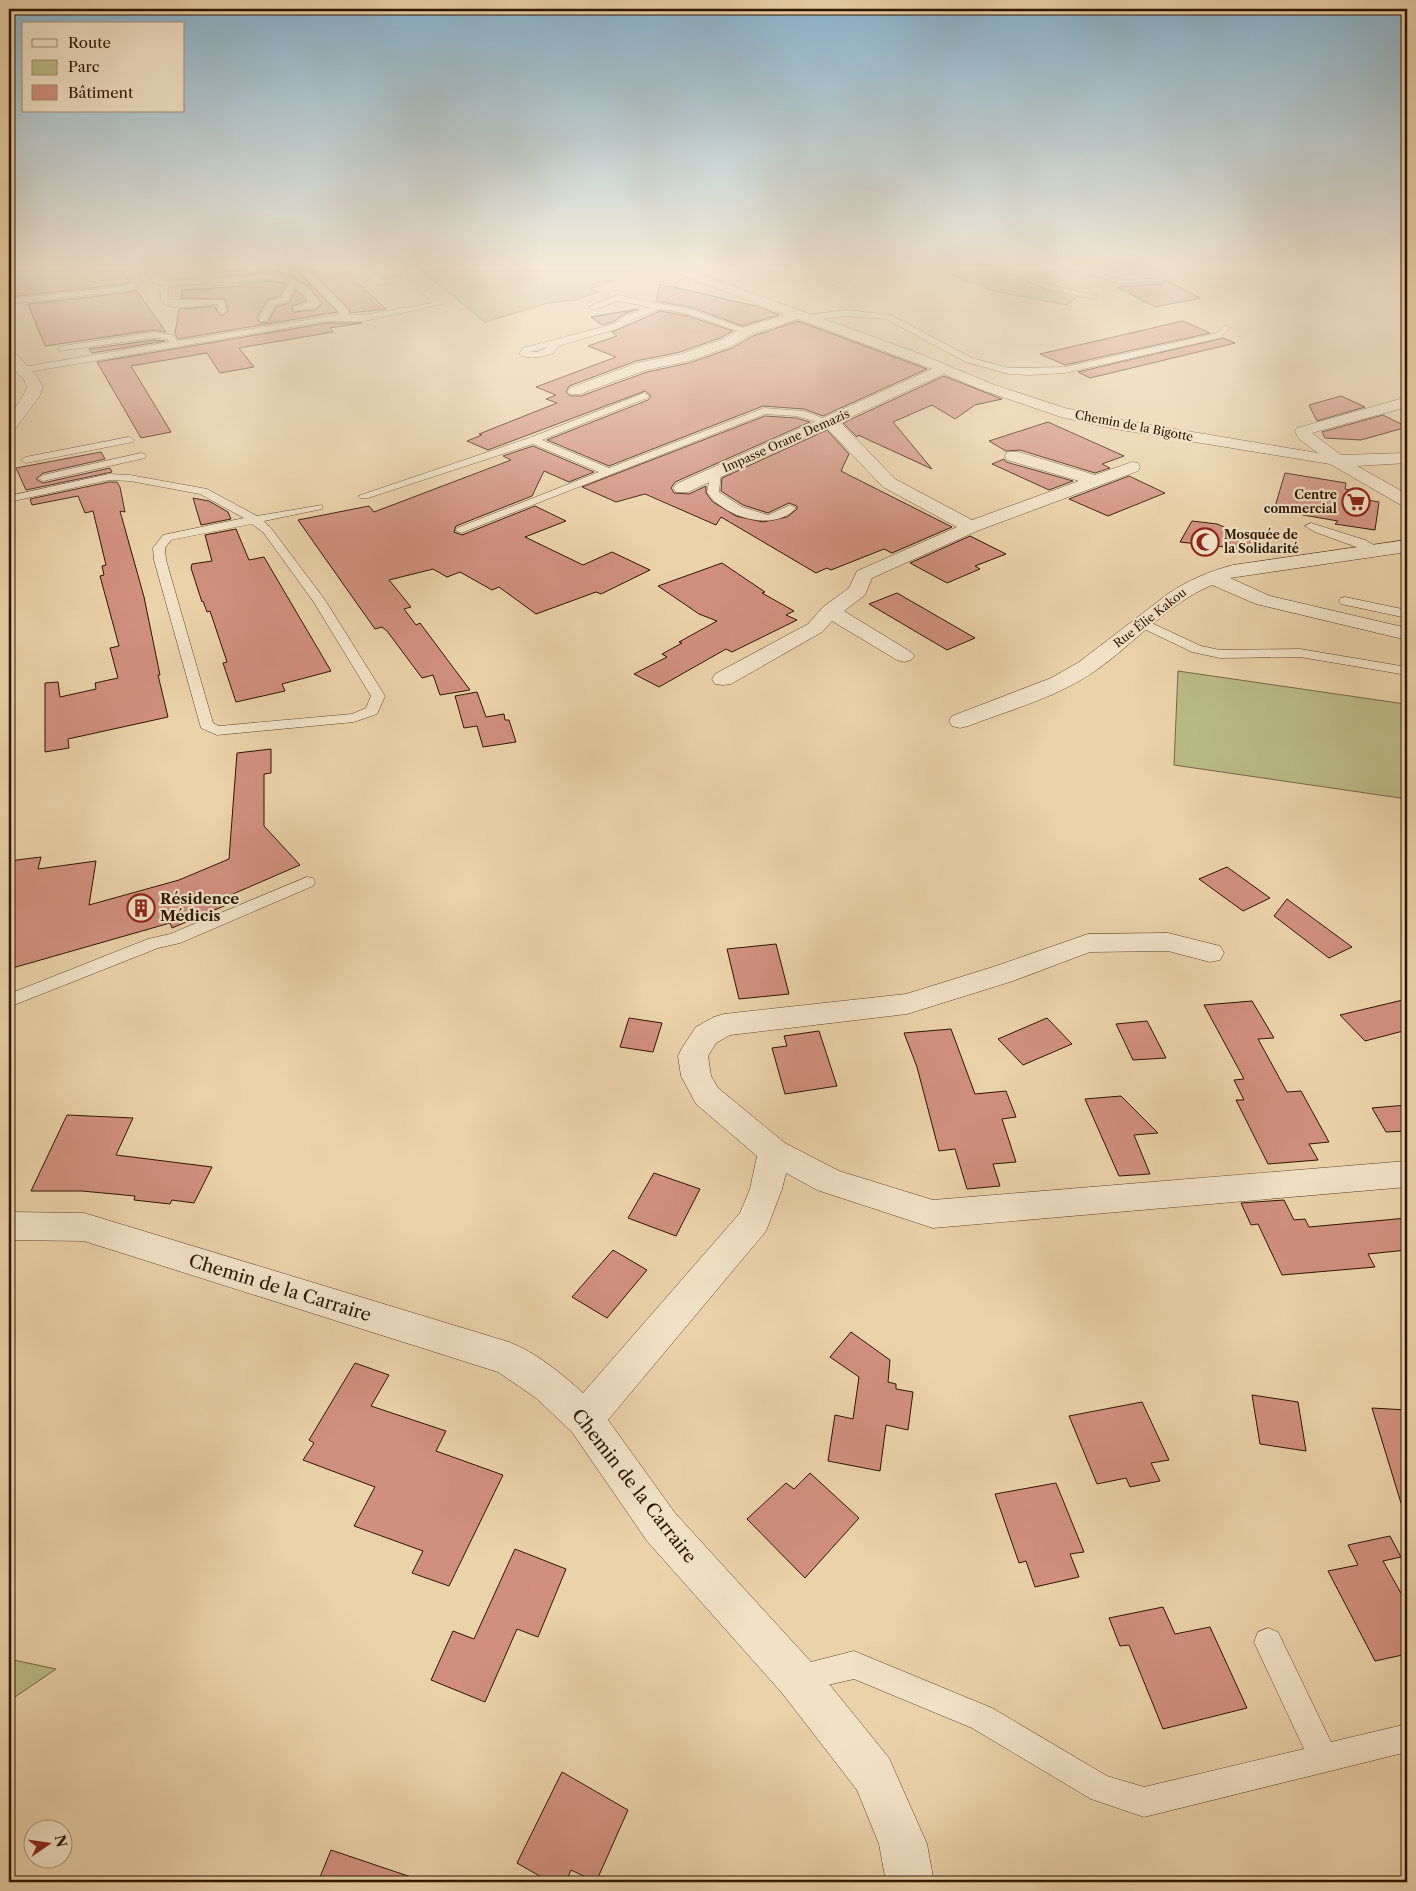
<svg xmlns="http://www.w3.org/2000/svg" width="1416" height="1891" font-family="'Libre Caslon Text',serif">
<rect width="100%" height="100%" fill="#ead2a9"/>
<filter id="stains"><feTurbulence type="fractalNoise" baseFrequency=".004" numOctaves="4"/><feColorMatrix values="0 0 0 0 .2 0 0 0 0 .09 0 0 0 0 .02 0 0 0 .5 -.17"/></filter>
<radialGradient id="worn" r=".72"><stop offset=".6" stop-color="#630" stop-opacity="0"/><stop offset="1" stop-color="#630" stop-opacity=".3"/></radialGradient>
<g fill="#babb85" stroke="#746842">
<path d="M420 270H641L590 289 599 292 575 300 548 303 485 322Z"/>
<path d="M974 270H999L1044 287 1080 295 1067 305 993 291 952 275Z"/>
<path d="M1178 671 1405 704 1407 799 1174 765Z"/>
<path d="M9 1659 56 1669 9 1701Z"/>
</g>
<g fill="#d1907f" stroke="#2d1500">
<path d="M9 270H122L130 282 126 284 9 297Z"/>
<path d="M218 270H296L338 312 178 339 175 334 179 309 215 306 217 312 222 316 228 311 225 299 181 298 182 290 244 286 239 283 269 281 286 284 280 296 267 300 257 318 260 323 268 322 276 307 289 303 296 289 307 301 292 306 293 312 315 310 322 303 311 289 292 277 269 273 227 276Z"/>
<path d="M310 270H344L386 309 350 313V310Z"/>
<path d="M1166 280 1200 298 1155 307 1117 287 1160 284Z"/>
<path d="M660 284 760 307 779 315 742 326 694 308 656 301Z"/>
<path d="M136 290 166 332 154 330 45 346 28 304 132 292Z"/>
<path d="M638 309 626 313 613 322 602 325 591 317Z"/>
<path d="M660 311 688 316 733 331 720 338 680 352 636 361 569 386 566 392 570 396H581L647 372 689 363 732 348 753 336 798 321 927 369 823 416 804 409 763 406 609 466 547 440 648 400 651 396 645 391 488 450 467 441 482 435 479 434 557 403 546 399 556 395 536 387 616 357 588 346 617 336 612 332Z"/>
<path d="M1183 321 1210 333 1065 365 1040 354Z"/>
<path d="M327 323H362L330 328 333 332 239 348 254 367 220 373 207 353 131 366 171 432 141 438 97 362Z"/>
<path d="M1223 338 1235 343 1090 378 1078 372Z"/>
<path d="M154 340 165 341 92 353 89 349Z"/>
<path d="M944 376 1002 399 975 405 955 419 932 405 893 422 932 469 858 435 857 437 843 423Z"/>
<path d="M1341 396 1365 407 1317 421 1309 405Z"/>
<path d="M1383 415 1407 427 1361 440 1325 438 1322 432Z"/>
<path d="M765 416 796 418 810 422 675 482 671 488 674 493 689 494 706 486V493L713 502 736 516 763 522 787 517 797 509V506L789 503 768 513 743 505 721 491 722 478 827 430 849 454 841 471 952 527 892 553 884 549 831 570 827 568 816 573 721 517 716 525 645 494 616 502 582 487Z"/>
<path d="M1048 422 1124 456 1102 464 1110 468 1095 473 1020 450 1006 451 989 441Z"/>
<path d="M533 446 594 472 569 482 544 471 532 496 456 526 454 532 462 535 535 506 566 521 525 537 583 565 612 552 650 570 601 594 596 592 536 614 499 587 492 590 460 572 447 577 433 569 389 580 411 607 404 609 416 625 420 623 470 690 440 695 433 675 422 678 387 631 382 627 375 629 298 520 369 506 374 512 511 460 503 456Z"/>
<path d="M101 452 105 459 43 473 36 479 43 483 110 468 112 472 26 490 16 468Z"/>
<path d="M1004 459 1006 462 1073 481 1049 490 992 464Z"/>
<path d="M1285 473 1346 483 1345 489 1363 492 1362 499 1379 502 1375 530 1335 524 1338 521 1274 510Z"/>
<path d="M1129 476 1165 493 1108 516 1069 499Z"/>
<path d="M109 482H117L120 487 125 512 120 511 144 597 160 675H158L168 717 68 739 69 748 45 752V683L58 682 60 697 96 689 95 683 118 678 110 648 119 646 100 576 104 575 102 566 106 565 93 511 85 513 78 496 32 505 30 499Z"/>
<path d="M193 498 209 501 228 512 231 519 201 525Z"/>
<path d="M1192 521 1217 524 1270 547 1269 552 1180 542Z"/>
<path d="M236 529 249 560 264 557 331 671 282 684 285 691 236 702 223 663 227 662 210 611 207 612 203 601 202 602 191 568 192 564 212 561 205 535Z"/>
<path d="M970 536 1006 554 975 566 980 569 947 583 910 563Z"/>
<path d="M722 563 765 592 762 593 794 611 786 615 797 620 732 652 726 649 659 687 634 674 667 657 662 654 682 643 679 642 717 621 699 614 658 586Z"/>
<path d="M897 593 975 638 947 650 869 604Z"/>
<path d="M477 692 486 717 504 714 505 720H509L516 742 483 747 477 726 464 728 455 696Z"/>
<path d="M271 749V773L264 774V826L300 865 233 894 238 900 172 928 170 923 9 969V861L41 857 38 869 96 861 89 905 179 880 229 859 237 753Z"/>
<path d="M1227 867 1270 898 1243 911 1199 879Z"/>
<path d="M1287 899 1352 947 1329 958 1274 916Z"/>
<path d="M776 944 789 994 739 999 727 949Z"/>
<path d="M1407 999V1030L1365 1041 1340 1015Z"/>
<path d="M1252 1001 1274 1038 1258 1039 1287 1092 1301 1091 1329 1142 1309 1144 1318 1160 1268 1164 1236 1100H1244L1234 1080 1244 1079 1204 1005Z"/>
<path d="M629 1018 662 1023 653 1052 620 1047Z"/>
<path d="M1047 1018 1072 1044 1023 1065 998 1039Z"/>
<path d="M1147 1021 1166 1058 1133 1060 1116 1024Z"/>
<path d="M951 1029 975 1094 1006 1091 1016 1117 1002 1119 1016 1162 993 1164 1000 1186 967 1189 955 1149 939 1151 917 1067 904 1033Z"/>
<path d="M819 1031 837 1086 785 1094 772 1048 787 1046 784 1036Z"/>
<path d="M1121 1096 1158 1133 1134 1135 1150 1174 1119 1176 1085 1099Z"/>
<path d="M1407 1105V1131L1386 1132 1372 1108Z"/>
<path d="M67 1115 133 1118 116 1155 212 1167 194 1203 172 1200 170 1204 134 1200 135 1196 82 1191H31Z"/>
<path d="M654 1173 700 1189 676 1236 628 1218Z"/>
<path d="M1284 1200 1294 1220 1305 1219 1309 1227 1407 1218V1250L1368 1254 1375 1267 1282 1275 1258 1224 1251 1225 1241 1203Z"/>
<path d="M613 1250 647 1270 607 1318 572 1297Z"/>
<path d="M851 1332 890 1360 888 1382 896 1384V1389L913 1392 908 1430 886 1425 880 1471 828 1461 835 1415 853 1419 859 1377 830 1357Z"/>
<path d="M355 1363 389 1375 371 1406 446 1431 436 1451 503 1475 449 1586 412 1573 423 1551 354 1526 375 1487 303 1460 314 1443 309 1440Z"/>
<path d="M1252 1395 1298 1402 1306 1451 1260 1444Z"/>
<path d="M1142 1402 1169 1460 1151 1463 1160 1481 1130 1487 1126 1478 1097 1484 1069 1416Z"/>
<path d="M1372 1408 1407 1410V1502L1401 1503Z"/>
<path d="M810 1473 859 1518 805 1578 747 1519 786 1483 794 1489Z"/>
<path d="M1056 1483 1084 1552 1070 1554 1079 1577 1035 1587 1026 1561 1019 1563 995 1494Z"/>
<path d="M1390 1536 1401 1557 1383 1561 1407 1604V1654L1375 1661 1328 1571 1358 1565 1348 1545Z"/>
<path d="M515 1549 566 1569 538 1637 517 1629 485 1702 431 1680 453 1631 474 1639Z"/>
<path d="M1163 1607 1175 1634 1210 1627 1247 1708 1163 1729 1129 1645 1120 1646 1109 1618Z"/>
<path d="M562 1772 628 1810 596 1882 571 1870 566 1882H550L517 1863Z"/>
<path d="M331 1850 414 1878V1882H318Z"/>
</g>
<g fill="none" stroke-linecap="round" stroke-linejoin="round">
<g stroke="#5c442a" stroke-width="1">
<g id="lane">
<path d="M128 270H136L143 281 132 290 9 304V299L127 286 135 280Z"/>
<path d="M146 270H154L161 280 165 281 269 275C292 276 307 283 320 303L315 308 294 311V307L311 302 295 286 287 302 275 305 266 321H260L259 319 269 301 281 298 289 283 269 279 168 286 169 300H224L226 311 222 314 218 311 217 304C201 305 174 312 161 302L160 285 155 284Z"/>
<path d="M298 270H307L349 311 348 315H364L432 303 417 288 421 286 443 304 364 321H327L23 373 18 370 23 367 169 342 167 339 154 338 59 351V347L62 346 154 332 173 335 177 341 337 315 341 313Z"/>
<path d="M360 270H369L381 280 402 277 396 270H404L411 279 379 285Z"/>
<path d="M816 270H827L850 283 843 285Z"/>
<path d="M1005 270H1017L1051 285 1098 296 1094 299 1046 289Z"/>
<path d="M1076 270H1093L1122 280 1160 278 1164 280 1160 282 1121 284Z"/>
<path d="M617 295 693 310 751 331 747 334 688 314 660 309 633 319 620 328 558 346 554 353C543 356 529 361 519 354L523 348 614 324 627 315 650 307 618 301 593 310 589 307ZM548 347 538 352H530Z"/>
<path d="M846 310 891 315 972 358 1009 368 1065 367 1217 333 1226 325 1230 328 1220 338 1065 373 1029 375 1009 374 966 362 886 319 846 316 807 321 803 318 807 315Z"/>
<path d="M644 393 649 396 647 398 542 440 609 468 764 408 804 411 833 422 828 425 796 416 765 414 461 533 455 530 457 528 599 472 533 444 368 498H360L358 496 529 438Z"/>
<path d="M129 437 134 440 133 442 26 463 21 460 26 457Z"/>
<path d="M141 453 145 454V458L43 481 38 478 43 475Z"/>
<path d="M716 470 721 473 719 492 742 507 768 515 790 505 796 508C774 533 723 517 707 492L711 473Z"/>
<path d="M109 474 130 475 207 489 257 516 322 505V509L264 521 271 528 325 600 385 696 377 714 354 722 217 735 201 728 154 560 153 548 163 535 244 518 200 494 130 481 109 480 9 502V496ZM252 524 263 532 313 601 371 696 366 708 352 714 219 726 213 723 166 560 165 548 171 540Z"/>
<path d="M1311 523 1365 540 1383 550 1381 553H1373L1315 532 1305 526Z"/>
<path d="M1345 597 1407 610V618L1341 604 1339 601 1341 598Z"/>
<path d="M1143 619 1201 646 1220 650 1300 649 1407 667V675L1300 657 1220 658 1192 652 1138 626 1137 623 1138 620Z"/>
<path d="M307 877 313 878 315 882 313 886 180 943 158 948 9 1007V994L148 939 170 934Z"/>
<path d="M1268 1628 1278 1632 1331 1742 1407 1724V1752L1144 1817 1091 1799 972 1728 854 1679 797 1692 787 1688 783 1678 787 1668 854 1651 992 1708 1107 1776 1144 1787 1304 1749 1254 1642 1258 1632Z"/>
</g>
</g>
<g stroke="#5c442a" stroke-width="1">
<g id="street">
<path d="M669 270H688L923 355 992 384 1065 408 1115 419 1318 453 1299 439 1295 431 1297 428 1407 397V407L1312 433 1341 455 1407 453V463L1357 466 1407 494V506L1401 505 1330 464 1115 429 1061 417 982 390 944 374 840 422 895 479 972 520 1079 481 1007 460 1005 456 1007 452H1019L1095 475 1132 462 1138 463 1140 467 1138 471 977 531 872 578 865 595 844 611 911 652 915 656 911 660 904 662 897 660 832 621 822 632 731 684 723 685 715 684 712 679 715 674 808 624 823 607 849 588 857 571 957 527 883 487 827 428 688 492H676L673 488 676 484 932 369 798 319 752 334 731 346 689 361 646 370 580 394H570L567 391 570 388 637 363 681 354 721 340 742 328 785 315Z"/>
<path d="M9 351 14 352 36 375 43 387 39 397 15 429 9 431C8 409 20 406 27 387L24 380 9 363Z"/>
<path d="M1407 540V552L1230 578 1270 596 1407 628V640L1256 604 1212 585C1167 604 1134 644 1095 671 1058 697 1010 710 968 726L960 728 952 726 949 721 952 716 1051 678 1079 662 1169 593C1189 580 1210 571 1233 565Z"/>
<path d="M1168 933 1220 946 1224 953 1220 960 1210 962 1168 951 1090 952 1013 981 907 1014 730 1035 716 1043 708 1056 711 1076 718 1088 785 1143 839 1171 933 1200 1407 1161V1187L933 1228 817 1190 786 1173 782 1189 766 1231 608 1420 675 1513 812 1663 889 1758 927 1844 934 1882H886L879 1844 857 1790 782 1693 647 1541 572 1432 536 1398 498 1372 84 1241 9 1240V1212L84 1213 509 1342C537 1353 561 1373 583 1393L740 1213 750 1189 757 1156 696 1104 681 1076 678 1056 682 1048 696 1027 714 1017 724 1014 906 994 993 967 1088 934Z"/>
</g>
</g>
<use href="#lane" fill="#f1e2c7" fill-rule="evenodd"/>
<use href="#street" fill="#f1e2c7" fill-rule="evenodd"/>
</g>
<linearGradient id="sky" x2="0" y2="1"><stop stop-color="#88b5d1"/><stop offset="0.5" stop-color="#f6ebd8"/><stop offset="1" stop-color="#f6ebd8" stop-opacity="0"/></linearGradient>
<rect width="1416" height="535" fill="url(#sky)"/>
<defs>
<g id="supermarket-ring" transform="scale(1.4375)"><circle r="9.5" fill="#f1e2c7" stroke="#8f2418" stroke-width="1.5"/><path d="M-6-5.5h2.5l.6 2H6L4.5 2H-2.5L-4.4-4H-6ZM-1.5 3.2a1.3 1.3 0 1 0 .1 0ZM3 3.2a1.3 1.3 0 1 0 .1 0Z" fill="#8f2418"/></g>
<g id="mosque-ring" transform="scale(1.4375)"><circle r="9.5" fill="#f1e2c7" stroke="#8f2418" stroke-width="1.5"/><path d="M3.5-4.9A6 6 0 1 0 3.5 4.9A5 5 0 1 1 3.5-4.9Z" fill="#8f2418"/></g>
<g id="building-ring" transform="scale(1.4375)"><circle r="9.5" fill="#f1e2c7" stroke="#8f2418" stroke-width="1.5"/><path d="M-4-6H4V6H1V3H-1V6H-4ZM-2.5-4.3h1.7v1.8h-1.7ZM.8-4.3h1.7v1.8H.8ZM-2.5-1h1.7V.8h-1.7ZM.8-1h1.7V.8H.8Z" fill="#8f2418"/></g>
</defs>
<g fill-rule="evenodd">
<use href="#supermarket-ring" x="1356" y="502"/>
<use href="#mosque-ring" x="1205" y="542"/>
<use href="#building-ring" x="141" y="908"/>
</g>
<g text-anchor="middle" stroke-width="4.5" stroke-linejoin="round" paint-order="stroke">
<g font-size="12" fill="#2d1500" stroke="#f1e2c7">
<text transform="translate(1134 426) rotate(11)" y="4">Chemin de la Bigotte</text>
<text transform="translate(786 441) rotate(-24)" y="4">Impasse Orane Demazis</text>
<text transform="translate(1150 618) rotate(-38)" y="4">Rue Élie Kakou</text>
</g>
<g font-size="12" font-weight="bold" fill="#2d1500" stroke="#f1e2c7" text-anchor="end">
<text x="1337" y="499">Centre<tspan x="1337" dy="14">commercial</tspan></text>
<text x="1224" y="539" text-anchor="start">Mosquée de<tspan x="1224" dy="14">la Solidarité</tspan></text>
</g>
<g font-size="15" font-weight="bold" fill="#2d1500" stroke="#f1e2c7" text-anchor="start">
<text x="160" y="904">Résidence<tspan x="160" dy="17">Médicis</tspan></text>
</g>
<g font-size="18" fill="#2d1500" stroke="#f1e2c7">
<text transform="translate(280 1288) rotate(17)" y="6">Chemin de la Carraire</text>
<text transform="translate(634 1486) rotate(52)" y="6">Chemin de la Carraire</text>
</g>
</g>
<rect width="1416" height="1891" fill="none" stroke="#ead2a9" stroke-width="30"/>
<rect x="10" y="10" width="1396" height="1871" fill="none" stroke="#2d1500" stroke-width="2.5"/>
<rect x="15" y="15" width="1386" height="1861" fill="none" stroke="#2d1500"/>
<rect x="22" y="22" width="162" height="90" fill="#f1e2c7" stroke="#a39077"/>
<rect x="32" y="39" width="25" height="8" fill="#f1e2c7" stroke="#a39077"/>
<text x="68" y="48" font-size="15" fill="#2d1500">Route</text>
<rect x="32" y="60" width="25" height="15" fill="#babb85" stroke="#a39077"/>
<text x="68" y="72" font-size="15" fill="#2d1500">Parc</text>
<rect x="32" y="85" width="25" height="15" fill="#d1907f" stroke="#a39077"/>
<text x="68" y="98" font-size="15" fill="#2d1500">Bâtiment</text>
<g transform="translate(48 1844) rotate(77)"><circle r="24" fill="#f1e2c7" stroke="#a39077"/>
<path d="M0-4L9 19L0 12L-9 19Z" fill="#8f2418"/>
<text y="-8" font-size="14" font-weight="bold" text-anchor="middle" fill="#2d1500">N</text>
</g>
<rect width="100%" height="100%" filter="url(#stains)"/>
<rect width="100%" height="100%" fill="url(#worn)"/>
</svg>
